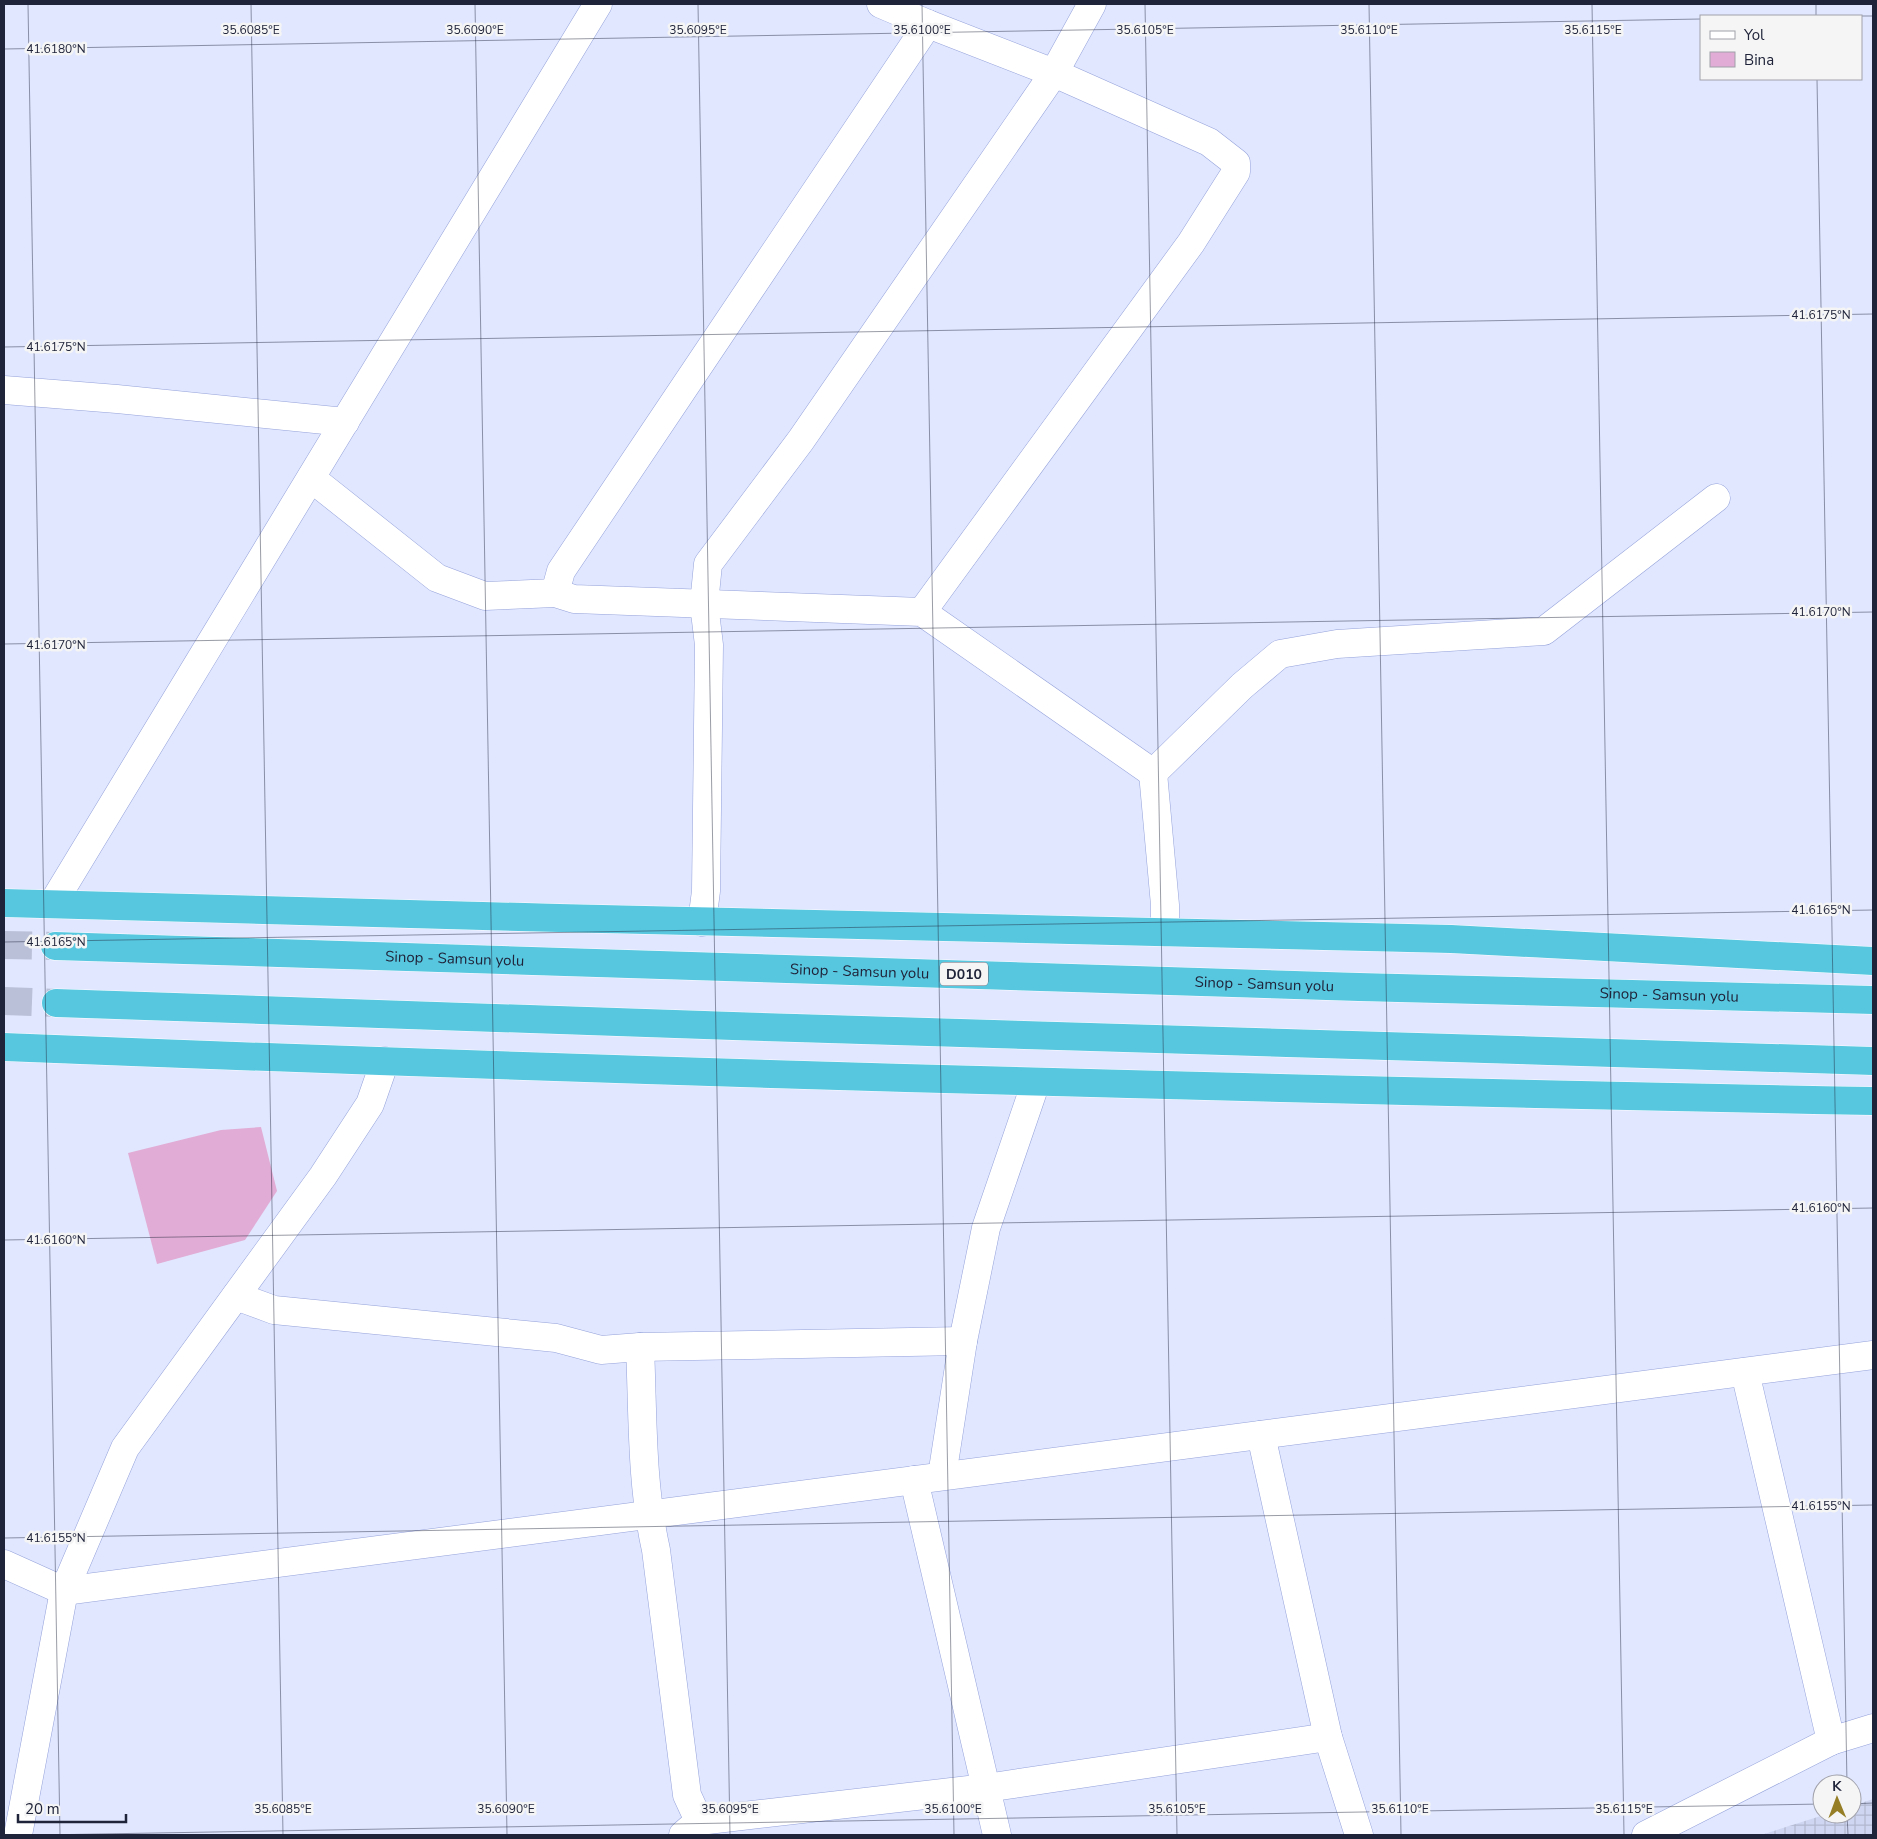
<svg xmlns="http://www.w3.org/2000/svg" width="1877" height="1839" font-family="'Nunito Sans',sans-serif">
<defs>
<pattern id="industrial-grid" width="8" height="8" patternUnits="userSpaceOnUse" patternTransform="scale(1.25)"><rect width="8" height="8" fill="#cfd6f1"/><path d="M0 4h8M4 0v8" fill="none" stroke="#b1b8cf"/></pattern>
</defs>
<rect width="100%" height="100%" fill="#e0e7ff"/>
<path fill="url(#industrial-grid)" d="M1873 1799V1835H1761L1827 1814H1852V1806Z"/>
<path fill="#e1acd5" d="M261 1127 277 1191 245 1240 157 1264 128 1153 221 1130Z"/>
<g fill="none" stroke-linecap="round" stroke-linejoin="round">
<g stroke="#bac0d8" stroke-width="28" stroke-dasharray="28 14" stroke-linecap="butt">
<path d="M4 945 55 946"/>
<path d="M4 1001 56 1003"/>
</g>
<g stroke="#95a2da" stroke-width="29">
<g id="minor">
<path d="M881 4 928 24 1054 73 1209 142 1236 163V172L1191 243 922 612"/>
<path d="M4 390 117 399 345 422"/>
<path d="M311 478 437 578 485 596 555 593 574 599 922 612 1153 773"/>
<path d="M555 593 561 571 928 24"/>
<path d="M1153 773 1242 686 1280 654 1337 644 1544 631 1716 498"/>
<path d="M1153 773 1165 905V932"/>
<path d="M53 903 598 4"/>
<path d="M702 922 706 891 709 645 704 604 708 564 801 440 1054 73 1092 4"/>
<path d="M236 1296 274 1310 556 1338 601 1350 640 1347 963 1341"/>
<path d="M640 1347C643 1415 641 1483 656 1550L687 1795 699 1821"/>
<path d="M1745 1372 1831 1741"/>
<path d="M1261 1435 1328 1737 1359 1835"/>
<path d="M942 1476 963 1341 986 1228 1036 1082"/>
<path d="M914 1480 997 1835"/>
<path d="M4 1564 64 1591 1873 1355"/>
<path d="M18 1835 64 1591 125 1448 323 1176 370 1104 385 1061"/>
<path d="M683 1835 699 1821 986 1788 1328 1737"/>
<path d="M1646 1835 1831 1741 1873 1728"/>
</g>
</g>
<g stroke="#fff" stroke-width="29">
<g id="highway">
<path d="M4 903 559 918 1451 939 1873 961"/>
<path id="s1" d="M55 946 1359 987 1873 1000"/>
<path d="M56 1003 733 1026 1873 1061"/>
<path d="M4 1047C627 1072 1250 1089 1873 1101"/>
</g>
</g>
<use href="#minor" stroke="#fff" stroke-width="28"/>
<use href="#highway" stroke="#57c7df" stroke-width="28"/>
</g>
<path fill="none" stroke="#20243a" stroke-width="1" stroke-opacity="0.45" d="M28 4 60 1835M251 4 283 1835M475 4 507 1835M698 4 730 1835M922 4 954 1835M1145 4 1177 1835M1369 4 1401 1835M1592 4 1624 1835M1816 4V16M1861 16H1873M4 49 1701 19M1817 79 1847 1784M4 347 1873 314M4 644 1873 612M4 942 1873 910M4 1240 1873 1208M4 1538 1873 1505M1852 1804 1873 1803M1847 1814 1848 1835M41 1835 1822 1804"/>
<g text-anchor="middle" stroke-width="5" stroke-linejoin="round" paint-order="stroke">
<rect fill="#f5f5f5" stroke="#606372" stroke-width="1" x="940" y="962.5" width="48" height="23" rx="4"/>
<g font-size="14" font-weight="bold" fill="#20243a">
<text x="964" y="979">D010</text>
</g>
<g font-size="15" fill="#20243a" stroke="#f5f5f5">
<text dy="5" stroke="none"><textPath href="#s1" startOffset="400">Sinop - Samsun yolu</textPath></text>
<text dy="5" stroke="none"><textPath href="#s1" startOffset="805">Sinop - Samsun yolu</textPath></text>
<text dy="5" stroke="none"><textPath href="#s1" startOffset="1210">Sinop - Samsun yolu</textPath></text>
<text dy="5" stroke="none"><textPath href="#s1" startOffset="1615">Sinop - Samsun yolu</textPath></text>
</g>
</g>
<g font-size="12" text-anchor="middle" fill="#20243a" stroke="#f5f5f5" stroke-width="5" stroke-linejoin="round" paint-order="stroke">
<text x="251" y="34">35.6085°E</text>
<text x="475" y="34">35.6090°E</text>
<text x="698" y="34">35.6095°E</text>
<text x="922" y="34">35.6100°E</text>
<text x="1145" y="34">35.6105°E</text>
<text x="1369" y="34">35.6110°E</text>
<text x="1593" y="34">35.6115°E</text>
<text x="56" y="53">41.6180°N</text>
<text x="1821" y="319">41.6175°N</text>
<text x="56" y="351">41.6175°N</text>
<text x="1821" y="616">41.6170°N</text>
<text x="56" y="649">41.6170°N</text>
<text x="1821" y="914">41.6165°N</text>
<text x="56" y="946">41.6165°N</text>
<text x="1821" y="1212">41.6160°N</text>
<text x="56" y="1244">41.6160°N</text>
<text x="1821" y="1510">41.6155°N</text>
<text x="56" y="1542">41.6155°N</text>
<text x="283" y="1813">35.6085°E</text>
<text x="506" y="1813">35.6090°E</text>
<text x="730" y="1813">35.6095°E</text>
<text x="953" y="1813">35.6100°E</text>
<text x="1177" y="1813">35.6105°E</text>
<text x="1400" y="1813">35.6110°E</text>
<text x="1624" y="1813">35.6115°E</text>
</g>
<rect width="1877" height="1839" fill="none" stroke="#20243a" stroke-width="10"/>
<rect x="1700" y="15" width="162" height="65" fill="#f5f5f5" stroke="#a0a1aa"/>
<rect x="1710" y="31" width="25" height="8" fill="#ffffff" stroke="#a0a1aa"/>
<text x="1744" y="40" font-size="15" fill="#20243a">Yol</text>
<rect x="1710" y="52" width="25" height="15" fill="#e1acd5" stroke="#a0a1aa"/>
<text x="1744" y="65" font-size="15" fill="#20243a">Bina</text>
<g transform="translate(1837 1799) rotate(359)"><circle r="24" fill="#f5f5f5" stroke="#a0a1aa"/>
<path d="M0-4L9 19L0 12L-9 19Z" fill="#957e25"/>
<text y="-8" font-size="14" font-weight="bold" text-anchor="middle" fill="#20243a">K</text>
</g>
<path d="M18 1814v8h108v-8" fill="none" stroke="#20243a" stroke-width="2.5"/>
<text x="25" y="1814" font-size="15" fill="#20243a" stroke="#f5f5f5" stroke-width="4" paint-order="stroke">20 m</text>
</svg>
